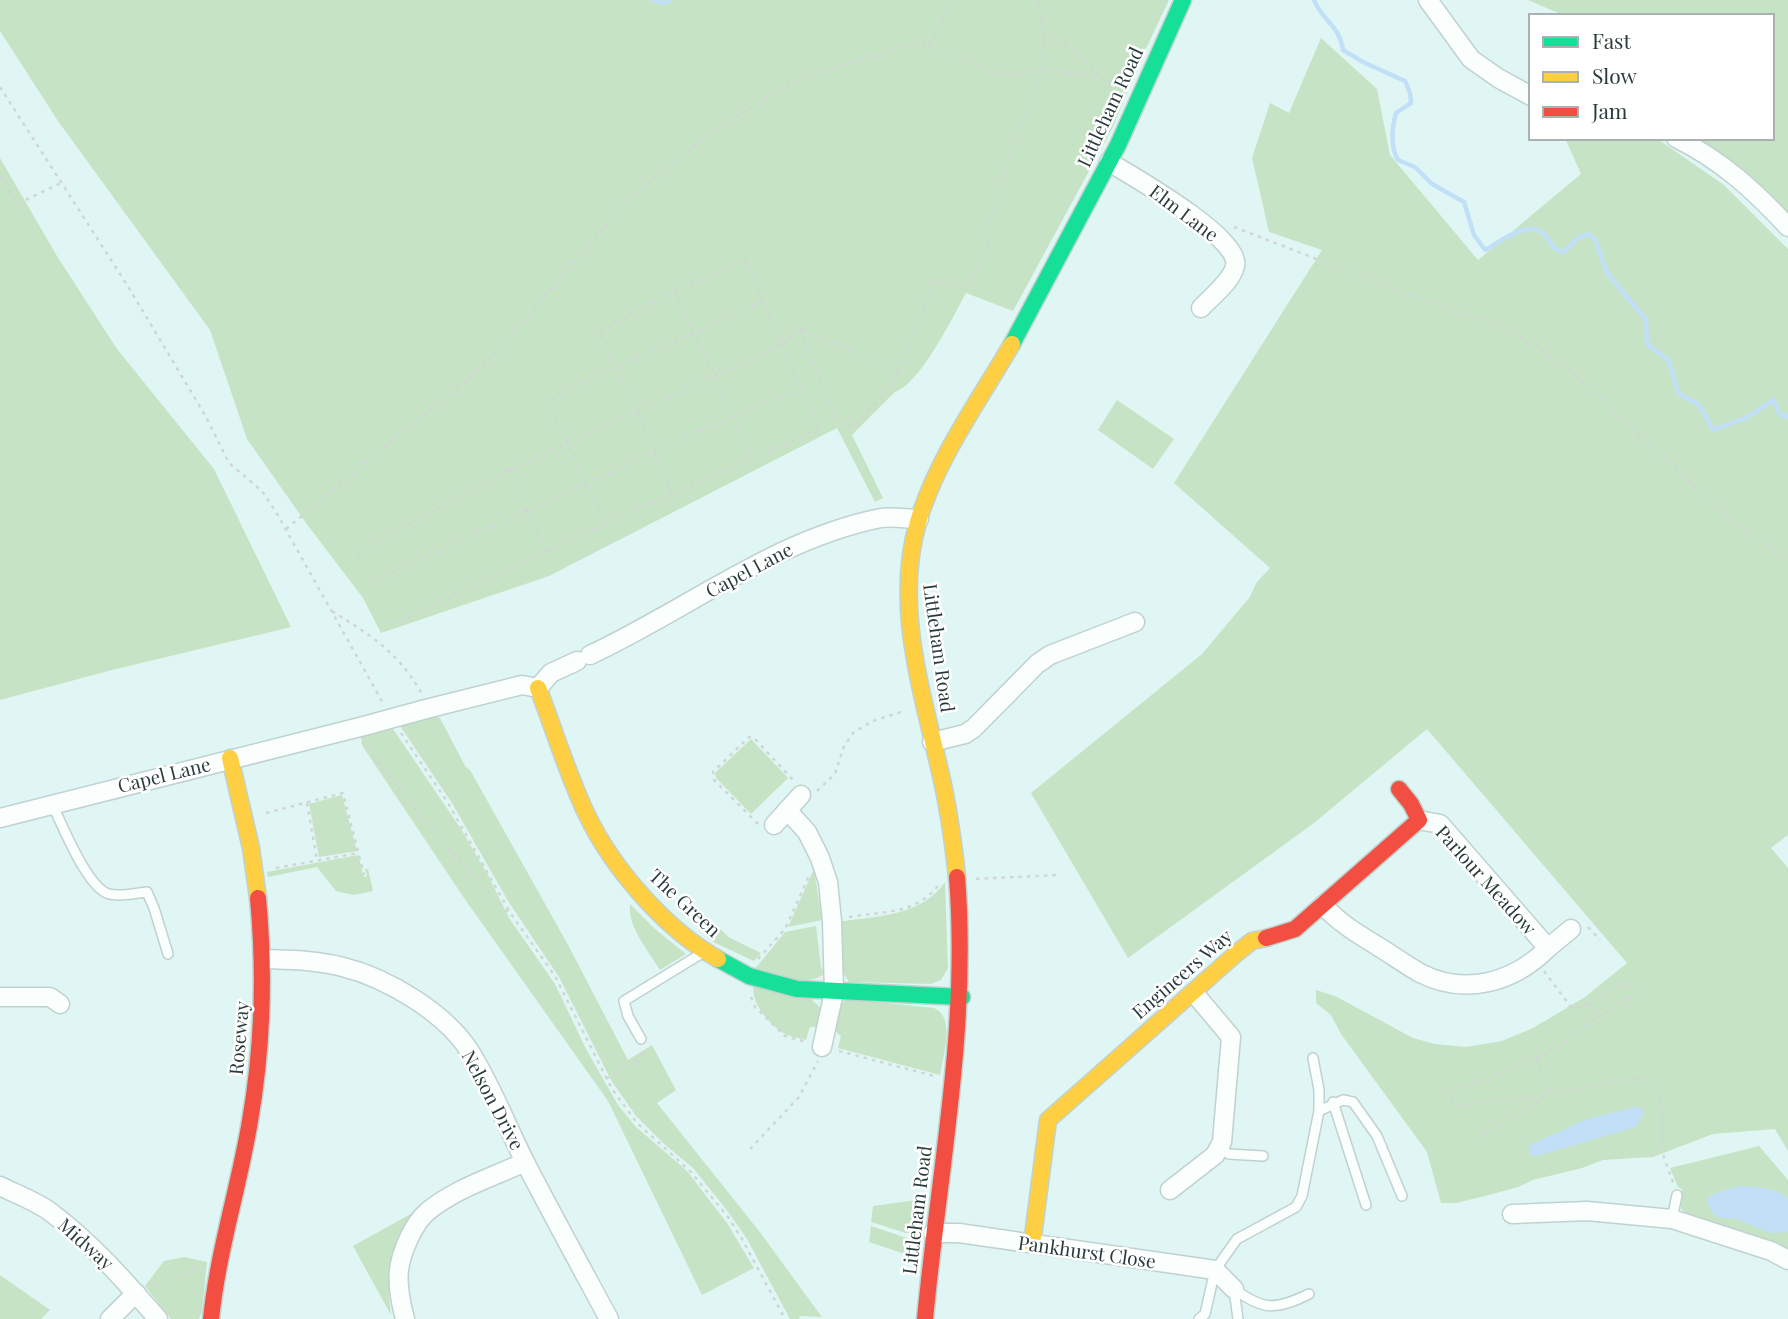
<svg xmlns="http://www.w3.org/2000/svg" width="1788" height="1319" font-family="'Playfair Display',serif">
<rect width="100%" height="100%" fill="#e0f6f4"/>
<g fill="#c7e3c5">
<path d="M0 0H1169L1140 61 1113 127 1013 311 966 293C953 317 920 384 895 392L852 435 883 498 875 502 837 428 549 576 381 633 363 598 306 523 247 439 210 330 58 121 0 31Z"/>
<path d="M1528 0H1788V213L1695 138H1772V16H1565Z"/>
<path d="M1321 38 1377 89 1390 155 1478 260 1581 174 1565 138H1656L1724 185 1788 249V835L1771 848 1788 868V1151L1775 1129 1713 1134 1653 1157 1603 1160 1582 1168 1533 1180 1518 1187 1489 1195 1456 1203H1441L1427 1152 1341 1034 1331 1015 1316 1003V990L1335 996 1413 1038 1435 1044 1466 1047 1502 1041 1533 1028 1585 997 1627 963 1427 729 1314 823 1128 958 1031 793 1202 654 1249 598 1257 582 1270 568 1174 483 1322 250 1269 232 1252 158 1270 103 1289 113Z"/>
<path d="M0 158 57 256 117 349 214 469 291 627 112 670 0 700Z"/>
<path d="M1117 400 1174 439 1153 469 1098 430Z"/>
<path d="M430 715 440 718 465 766 470 770 567 943 628 1060 652 1045 676 1090 657 1103 759 1231 822 1317 800 1316 799 1319H790L747 1239 726 1209 693 1168 663 1143 636 1116 611 1080 559 977 508 901 452 803 398 723Z"/>
<path d="M391 726 461 829 489 877 509 918 555 984 586 1049 618 1105 635 1126 687 1171 727 1223 754 1268 702 1295 608 1101 464 898 363 747 360 734Z"/>
<path d="M751 739 788 778 751 814 716 778 715 773Z"/>
<path d="M342 795 357 851 319 857 309 804Z"/>
<path d="M358 855 364 877 367 876 365 869H368L373 891 354 895 336 891 317 867 268 877 267 872Z"/>
<path d="M814 869 822 920 788 927Z"/>
<path d="M945 882 948 968 941 980 931 984 849 982 842 971 837 922C875 916 921 917 945 882Z"/>
<path d="M630 904 655 929 686 954 660 970C649 951 627 927 630 904Z"/>
<path d="M710 920 730 938 761 953 754 961 713 942 703 933Z"/>
<path d="M816 926 821 967 825 973C807 989 776 974 754 970L785 932Z"/>
<path d="M754 984 811 999 824 1011 821 1027H810L806 1040C800 1038 791 1037 785 1034 770 1025 749 1002 754 984Z"/>
<path d="M848 999 934 1008C956 1017 943 1056 940 1075L838 1048 841 1036C828 1027 835 1017 839 1004Z"/>
<path d="M1759 1146 1788 1180V1254L1694 1221 1681 1209 1682 1189 1678 1187 1670 1168Z"/>
<path d="M917 1200 919 1202 915 1233H906L871 1222 873 1206Z"/>
<path d="M416 1211C390 1246 386 1272 391 1315L353 1246Z"/>
<path d="M871 1226 913 1240 911 1256 869 1242Z"/>
<path d="M184 1257 207 1262 202 1312 199 1319H171L145 1286 164 1261Z"/>
<path d="M0 1275 50 1310 41 1319H0Z"/>
</g>
<g fill="#c1e0f8">
<path d="M1635 1107 1642 1108 1644 1113 1636 1127 1537 1156H1532L1529 1151 1530 1145 1587 1119Z"/>
<path d="M1742 1186C1758 1188 1776 1187 1788 1199V1232L1770 1233 1736 1219 1716 1217 1708 1205V1197L1727 1189Z"/>
</g>
<g fill="none" stroke-linecap="round" stroke-linejoin="round">
<g stroke="#c1e0f8" stroke-width="4.5">
<path d="M652 0 662 3 670 0"/>
<path d="M1314 0C1323 22 1339 24 1343 50L1363 62 1405 81 1410 93 1411 103 1396 113C1392 128 1390 146 1398 160L1415 167 1432 184 1464 202 1474 235 1485 250C1498 243 1526 220 1543 233 1551 240 1551 250 1563 252L1580 237 1588 234 1595 239 1607 273 1646 320 1647 344 1669 361 1678 393 1699 405 1713 430 1746 418 1773 400 1781 416H1788"/>
</g>
<g stroke="#bfd2d0" stroke-width="12">
<g id="lane">
<path d="M52 804C62 824 87 888 109 894 121 897 135 893 147 892L154 908 168 954"/>
<path d="M641 1039 628 1016 624 1001 704 952"/>
<path d="M1333 1102 1366 1205"/>
<path d="M1319 1111 1343 1100 1353 1102 1377 1136 1402 1196"/>
<path d="M1220 1149 1229 1154 1263 1156"/>
<path d="M1672 1219 1677 1195"/>
<path d="M1234 1289C1264 1311 1276 1310 1309 1294"/>
<path d="M1234 1289 1238 1319"/>
<path d="M1199 1319 1205 1314 1215 1270 1237 1239 1296 1207 1302 1196 1319 1111V1090L1313 1058"/>
</g>
</g>
<g stroke="#bfd2d0" stroke-width="21">
<g id="street">
<path d="M1428 0 1471 59 1498 78 1531 96"/>
<path d="M1676 138C1721 160 1755 191 1788 227"/>
<path d="M1109 162C1132 176 1242 238 1235 266 1232 281 1211 297 1201 308"/>
<path d="M590 655C687 610 775 539 881 518 893 516 907 519 919 519"/>
<path d="M426 709 522 685 538 688 551 673 577 661"/>
<path d="M932 742 965 734 974 728 1037 664 1050 655 1135 622"/>
<path d="M787 810 807 832 820 858 828 882 832 921 834 992 822 1047"/>
<path d="M0 818 364 726"/>
<path d="M774 825 801 795"/>
<path d="M1323 905C1339 923 1358 934 1379 947 1392 955 1406 965 1420 973 1465 996 1513 983 1548 948L1440 824 1419 820"/>
<path d="M1548 948 1571 929"/>
<path d="M264 959C290 960 317 960 343 967 387 978 444 1012 469 1050 492 1086 507 1127 526 1164 553 1216 581 1267 609 1319"/>
<path d="M0 997H50L60 1004"/>
<path d="M0 1186C16 1194 35 1201 49 1211 91 1242 124 1280 158 1319"/>
<path d="M1170 1190 1215 1155 1222 1142 1231 1037 1194 993"/>
<path d="M1512 1214 1587 1211 1672 1219 1771 1251 1788 1260"/>
<path d="M933 1233H959L1215 1270 1234 1289"/>
<path d="M110 1319 136 1293"/>
<path d="M405 1319C401 1304 397 1287 399 1270 401 1253 413 1224 427 1212 454 1189 493 1177 525 1162"/>
</g>
</g>
<g stroke="#bfd2d0" stroke-width="19">
<g id="fast">
<path d="M1012 344 1118 145 1183 0"/>
<path d="M718 959 749 976 797 989 962 997"/>
</g>
</g>
<g stroke="#bfd2d0" stroke-width="19">
<g id="slow">
<path d="M538 688C554 729 567 773 586 813 612 868 665 929 718 959"/>
<path d="M230 758 251 848 258 898"/>
<path d="M957 877C953 840 948 804 939 767 921 687 894 604 918 522 937 458 979 401 1012 344"/>
<path d="M1032 1244 1048 1120 1238 952 1252 941 1266 938"/>
</g>
</g>
<g stroke="#bfd2d0" stroke-width="19">
<g id="jam">
<path d="M1266 938 1295 929 1419 820 1411 804 1399 789"/>
<path d="M211 1319C218 1251 239 1187 250 1121 263 1046 265 973 258 898"/>
<path d="M925 1319C939 1170 969 1028 957 877"/>
</g>
</g>
<g stroke="#d0d6d5" stroke-width="2.5" stroke-dasharray="3.5 5" stroke-linecap="butt">
<path d="M1038 0 1045 38 1064 45 1088 62 1119 99"/>
<path d="M929 47 1002 75 1042 69 1100 77"/>
<path d="M0 87 129 288 205 415 229 463 262 491 276 512 383 703"/>
<path d="M0 179 3 178 17 204 61 183"/>
<path d="M1234 227 1404 293 1511 330 1568 368 1738 527 1788 557"/>
<path d="M674 292 715 375 752 460"/>
<path d="M763 302 745 260 674 292 599 332 654 452 800 387"/>
<path d="M800 329 838 420 851 427 872 408 893 382 935 280 967 288 989 247 984 237 1005 190 1001 182 1041 75 1045 38"/>
<path d="M782 345 820 428 605 524 567 443Z"/>
<path d="M509 470 546 553"/>
<path d="M286 529 487 363 627 201 718 127 801 78 918 42 929 47 954 0"/>
<path d="M358 556 361 550 509 470 567 443 548 401 616 367 763 302 782 345 799 328 897 372"/>
<path d="M376 580 654 452 672 493"/>
<path d="M332 611C371 636 396 650 421 692"/>
<path d="M392 624 604 524"/>
<path d="M401 733 448 803 511 914 555 976 612 1089 637 1123 690 1171 728 1217 742 1239 785 1319"/>
<path d="M362 742 446 847 508 912"/>
<path d="M817 791 835 774 844 746 854 732 873 721 904 711"/>
<path d="M307 803 317 860"/>
<path d="M266 813 343 793 364 875"/>
<path d="M758 824 714 780 713 772 749 737 754 738 793 780"/>
<path d="M276 868 358 853"/>
<path d="M976 879 1057 875"/>
<path d="M849 917C883 911 914 915 938 886"/>
<path d="M1588 927 1600 940"/>
<path d="M758 959 785 929 809 876"/>
<path d="M1544 971 1570 1006 1576 1009 1625 983 1630 984 1633 987V997L1597 1017 1565 1042 1537 1057 1492 1077 1456 1088 1451 1092 1452 1103 1461 1105 1543 1096 1629 1078 1646 1080 1654 1087 1660 1099 1663 1115 1662 1152 1674 1185"/>
<path d="M751 997 755 1007 785 1036 806 1042"/>
<path d="M1589 1004 1597 1016"/>
<path d="M839 1051 934 1076"/>
<path d="M1537 1057 1550 1094"/>
<path d="M606 1079 638 1060 645 1051"/>
<path d="M1477 1137 1536 1104 1543 1096"/>
<path d="M750 1149 799 1097 818 1061"/>
<path d="M153 1287 198 1267"/>
</g>
<use href="#lane" stroke="#fafefd" stroke-width="9"/>
<use href="#street" stroke="#fafefd" stroke-width="18"/>
<use href="#fast" stroke="#16e098" stroke-width="16"/>
<use href="#slow" stroke="#ffcf43" stroke-width="16"/>
<use href="#jam" stroke="#f24e42" stroke-width="16"/>
<g stroke="#bfd2d0" stroke-width="21" stroke-linecap="butt">
<path id="street-bridge" d="M364 726 426 709"/>
</g>
<use href="#street-bridge" stroke="#fafefd" stroke-width="18"/>
</g>
<g text-anchor="middle" stroke-width="5" stroke-linejoin="round" paint-order="stroke">
<g font-size="19" fill="#293c3b" stroke="#fff">
<text transform="translate(1110 107) rotate(-65)" y="7">Littleham Road</text>
<text transform="translate(1184 213) rotate(37)" y="7">Elm Lane</text>
<text transform="translate(749 570) rotate(-28)" y="7">Capel Lane</text>
<text transform="translate(939 648) rotate(82)" y="7">Littleham Road</text>
<text transform="translate(164 775) rotate(-14)" y="7">Capel Lane</text>
<text transform="translate(1486 880) rotate(48)" y="7">Parlour Meadow</text>
<text transform="translate(685 903) rotate(43)" y="7">The Green</text>
<text transform="translate(1182 974) rotate(-41)" y="7">Engineers Way</text>
<text transform="translate(239 1038) rotate(-85)" y="7">Roseway</text>
<text transform="translate(493 1100) rotate(62)" y="7">Nelson Drive</text>
<text transform="translate(917 1210) rotate(-83)" y="7">Littleham Road</text>
<text transform="translate(86 1244) rotate(42)" y="7">Midway</text>
<text transform="translate(1087 1252) rotate(8)" y="7">Pankhurst Close</text>
</g>
</g>
<rect x="1529" y="14" width="245" height="126" fill="#ffffff" stroke="#a9b1b1" stroke-width="2"/>
<rect x="1543" y="37" width="35" height="10" fill="#16e098" stroke="#a9b1b1" stroke-width="2"/>
<text x="1592" y="49" font-size="21" fill="#293c3b">Fast</text>
<rect x="1543" y="72" width="35" height="10" fill="#ffcf43" stroke="#a9b1b1" stroke-width="2"/>
<text x="1592" y="84" font-size="21" fill="#293c3b">Slow</text>
<rect x="1543" y="107" width="35" height="10" fill="#f24e42" stroke="#a9b1b1" stroke-width="2"/>
<text x="1592" y="119" font-size="21" fill="#293c3b">Jam</text>
</svg>
